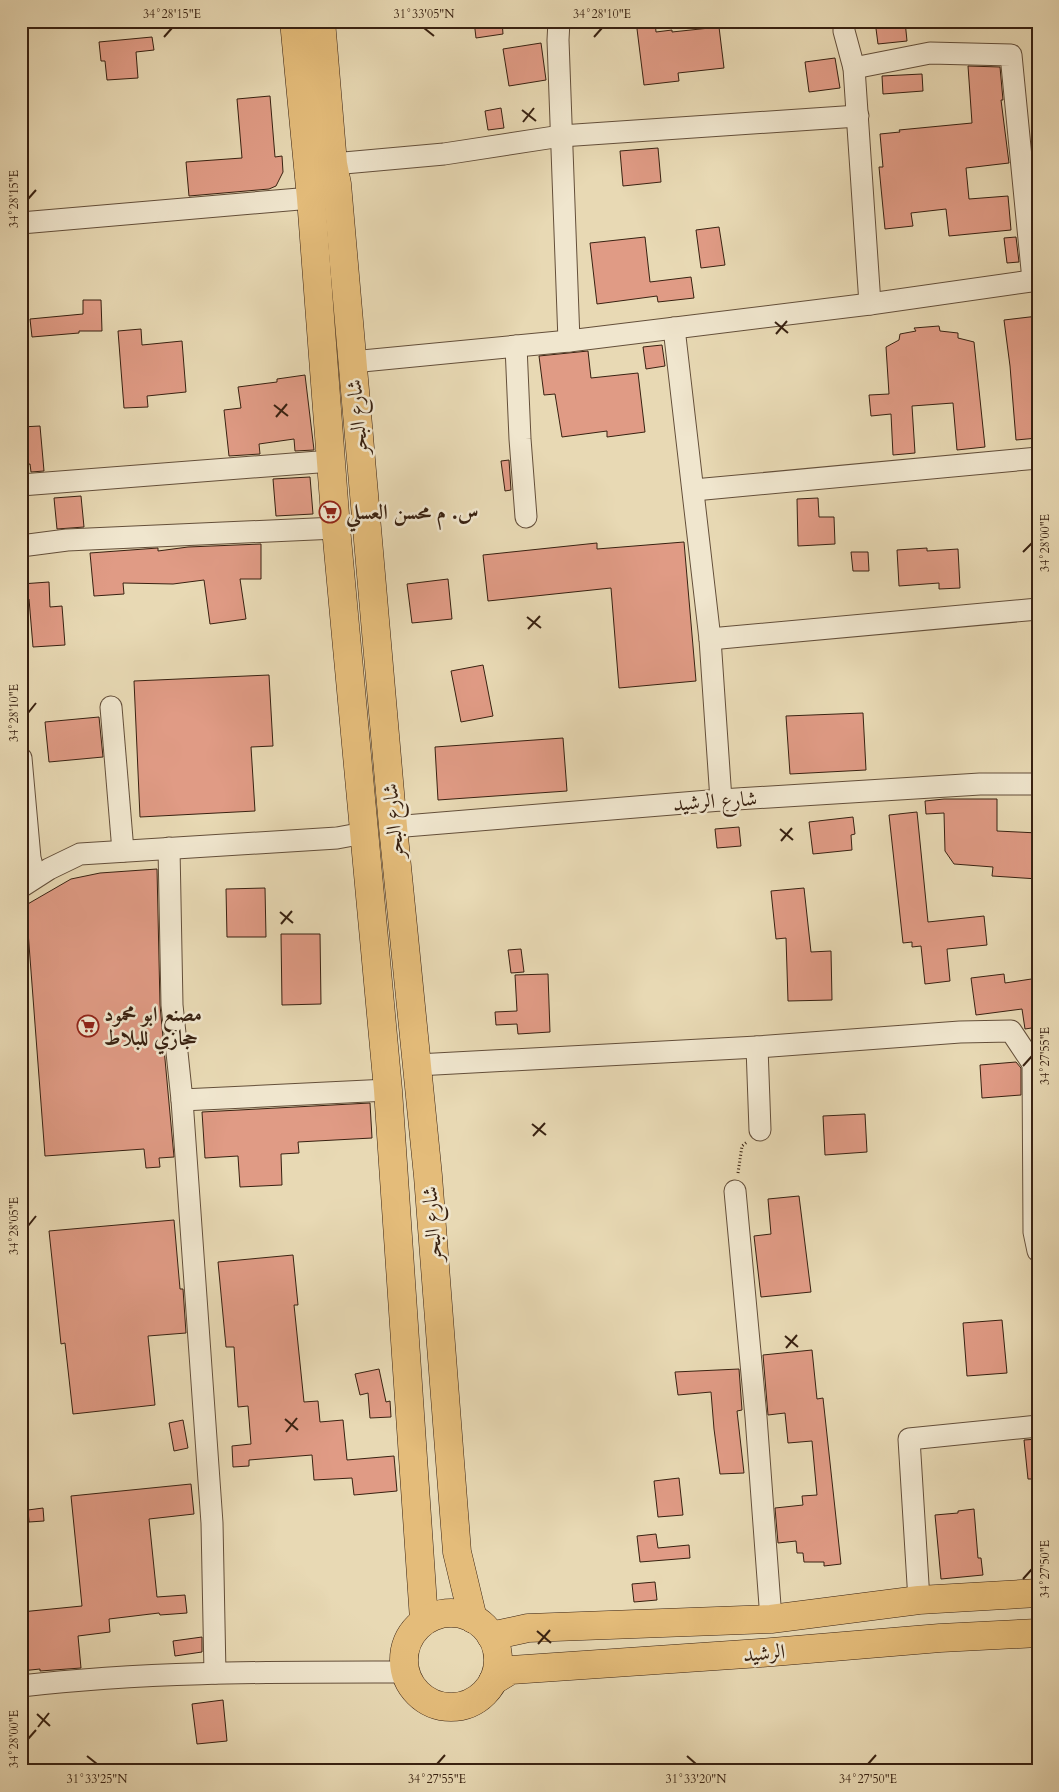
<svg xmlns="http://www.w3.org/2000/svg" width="1059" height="1792" font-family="Cardo,Amiri,serif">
<rect width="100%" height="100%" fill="#e8d9b4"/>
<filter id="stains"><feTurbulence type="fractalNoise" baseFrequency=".004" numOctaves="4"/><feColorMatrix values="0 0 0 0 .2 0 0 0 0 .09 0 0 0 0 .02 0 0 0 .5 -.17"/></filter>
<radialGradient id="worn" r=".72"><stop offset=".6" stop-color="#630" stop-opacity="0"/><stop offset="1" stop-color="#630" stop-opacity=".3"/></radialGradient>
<g fill="#e09b85" stroke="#382111">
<path d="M474 21H502L503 34 476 38Z"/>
<path d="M636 21H655L656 32 672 30V32L719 27 724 68 678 73 679 81 644 85Z"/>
<path d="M875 21H905L907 41 878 44Z"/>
<path d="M152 37 154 50 136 52 138 78 107 80 105 61H101L99 42Z"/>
<path d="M541 43 546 80 509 86 503 49Z"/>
<path d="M835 58 840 88 809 92 805 62Z"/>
<path d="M968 66 1000 67 1003 100H1001L1009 163 966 168 969 199 1008 196 1011 230 949 236 946 209 911 213 913 226 885 229 879 167H883L880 134 900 132 899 130 972 123Z"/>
<path d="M922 74 923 91 883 94 882 76Z"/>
<path d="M270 96 275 157 282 156 283 172 276 186 269 189 189 196 186 162 242 158 237 99Z"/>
<path d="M501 108 504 128 488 130 485 111Z"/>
<path d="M658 148 661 182 623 186 620 151Z"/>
<path d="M719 227 725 265 701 268 696 230Z"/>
<path d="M645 237 650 282 691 277 694 298 658 302 657 296 597 304 590 243Z"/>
<path d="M1016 237 1019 262 1007 263 1004 238Z"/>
<path d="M83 300H101L102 331H79V333L32 337 30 319 83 314Z"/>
<path d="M1038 316V438L1016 440 1010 366 1004 320Z"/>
<path d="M939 326 940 331 958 333V338L974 342 985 447 957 450 953 403 912 406 915 453 893 455 891 414 871 416 869 395 889 394 886 347 899 340 900 334 916 331 914 328Z"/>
<path d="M141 329 142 345 182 341 186 392 147 396 148 407 124 408 118 331Z"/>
<path d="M662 345 665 366 646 369 643 347Z"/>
<path d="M588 351 591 378 638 373 645 432 607 437V431L562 437 555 394 544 395 539 356Z"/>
<path d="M305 375 314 450 295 451 294 439 259 444 260 454 229 456 224 410 241 408 238 387 277 382V379Z"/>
<path d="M40 426 44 471 31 472 30 464 21 465V427Z"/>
<path d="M509 460 511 490 505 491 501 461Z"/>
<path d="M310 477 313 514 276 516 273 479Z"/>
<path d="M81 496 84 527 57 529 54 498Z"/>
<path d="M818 498 819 517H834L835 544 798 546 797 499Z"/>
<path d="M684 542 696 681 619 688 611 588 488 601 483 555 597 543V549Z"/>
<path d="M261 544V579H240L246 619 210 624 204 580 173 584 123 583 124 594 94 596 90 553 158 548V551L188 547Z"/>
<path d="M927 548V551L958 549 960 588 939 589V583L899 586 897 550Z"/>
<path d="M851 552H868L869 571H853Z"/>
<path d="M448 579 452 619 412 623 407 584Z"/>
<path d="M49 582 50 607 62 606 65 645 33 647 29 599 21 600V584Z"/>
<path d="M483 665 493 716 461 722 451 671Z"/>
<path d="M269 675 273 746 251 747 255 811 140 817 134 681Z"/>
<path d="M863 713 866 770 790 774 786 716Z"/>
<path d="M99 717 103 757 49 762 45 722Z"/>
<path d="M563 738 567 791 438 800 435 747Z"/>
<path d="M944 799H997V831L1038 833V879L992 876 993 867 954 864 945 851 944 813 926 814 925 801Z"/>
<path d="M917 812 928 922 984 916 987 945 947 949 950 981 925 984 921 946 912 947V942L903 943 889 815Z"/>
<path d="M853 817 855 834 851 835 852 850 813 854 809 822Z"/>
<path d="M739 827 741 846 717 848 715 829Z"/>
<path d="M157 869 160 1005 174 1157 159 1158 160 1167 146 1168 144 1149 45 1156 26 905 71 879 100 873Z"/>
<path d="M265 888 266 937H227L226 889Z"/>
<path d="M804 888 811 952 831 951 832 1000 788 1001 786 938 776 939 771 891Z"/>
<path d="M281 934H320L321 1004 282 1005Z"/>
<path d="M521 949 524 972 511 973 508 950Z"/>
<path d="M548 974 550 1032 518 1034 517 1024 496 1025 495 1012 517 1011 515 975Z"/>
<path d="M1004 974 1005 983 1038 978V1027L1025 1029 1022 1009 976 1015 971 978Z"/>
<path d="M1016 1062 1021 1068V1095L982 1098 980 1065Z"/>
<path d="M370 1103 372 1138 298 1142 299 1153 281 1154 282 1185 240 1187 238 1156 205 1158 202 1112Z"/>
<path d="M865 1114 867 1152 825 1155 823 1116Z"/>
<path d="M799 1196 811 1292 761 1297 754 1236 771 1234 768 1199Z"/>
<path d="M174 1220 180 1289H183L186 1333 148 1336 155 1405 73 1414 65 1343 61 1344 49 1231Z"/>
<path d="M293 1255 298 1305H294L304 1402 318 1401 320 1422 343 1420 347 1460 394 1456 397 1491 354 1495 352 1478 314 1480 312 1455 249 1460V1466L233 1467 232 1446 251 1444 248 1406 238 1407 234 1347H226L218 1262Z"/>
<path d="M1002 1320 1007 1373 967 1376 963 1323Z"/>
<path d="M812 1350 817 1399 823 1398 841 1564 824 1566V1562H804L803 1553H797L796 1541 778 1543 775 1508 803 1505 802 1496 817 1495 812 1441 788 1443 785 1413 768 1415 763 1355Z"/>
<path d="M379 1369 386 1402 390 1401 391 1417 370 1418 368 1393 360 1395 355 1374Z"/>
<path d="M739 1369 742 1410 737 1411 744 1473 720 1474 714 1429 711 1392 678 1395 675 1372Z"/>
<path d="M183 1420 188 1448 174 1451 169 1423Z"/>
<path d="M1038 1439V1479H1028L1024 1440Z"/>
<path d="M679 1478 683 1515 658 1517 654 1481Z"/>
<path d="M191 1484 194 1514 149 1519 157 1597 185 1595 187 1613 160 1615 159 1613 109 1619 110 1632 78 1636 81 1668 40 1671V1669L21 1671V1612L82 1606 71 1496Z"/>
<path d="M43 1508 44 1521 29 1522 28 1510Z"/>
<path d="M974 1509 978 1558H981L983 1575 941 1579 935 1515 958 1513V1511Z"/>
<path d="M656 1534 658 1548 689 1545 690 1558 640 1562 637 1536Z"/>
<path d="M655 1582 657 1600 634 1602 632 1584Z"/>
<path d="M202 1637V1652L175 1656 173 1641Z"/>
<path d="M223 1700 227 1741 197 1744 192 1704Z"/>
</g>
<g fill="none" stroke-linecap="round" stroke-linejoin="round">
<g stroke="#644f3a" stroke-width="23">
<g id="minor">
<path d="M559 21 558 40 569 341"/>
<path d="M844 21V31L854 68 870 304"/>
<path d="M854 68 930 53 1011 55 1033 280"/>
<path d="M333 164 444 154 561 136 858 116"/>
<path d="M21 223 311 198"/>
<path d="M674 328 710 639 721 800"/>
<path d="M516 346 520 439 526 517"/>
<path d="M352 362 569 341 870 304 1038 280"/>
<path d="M21 485 331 461"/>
<path d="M694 490 1038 458"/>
<path d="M21 546 67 540 336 528"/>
<path d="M710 639 1038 609"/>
<path d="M111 707 123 851"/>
<path d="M21 758 30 858 35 877"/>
<path d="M393 827 721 800 980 784H1038"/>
<path d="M169 848 172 1005 182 1100 212 1523 215 1673"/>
<path d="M21 887 49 869 80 854 337 838 364 833"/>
<path d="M757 1047 760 1130"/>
<path d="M417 1065 757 1047 960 1032 1011 1031 1033 1064 1034 1232 1038 1251"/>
<path d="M182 1100 388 1090"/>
<path d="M735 1191 756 1417 771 1619"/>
<path d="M919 1600 909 1439 1038 1426"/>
<path d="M21 1686C148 1671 277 1672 404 1672"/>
</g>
</g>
<g stroke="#382111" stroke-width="29">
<g id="major">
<path d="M294 21 311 198 336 528 388 1090 424 1620"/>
<path d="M321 21 333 164 337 184 393 827 428 1176 457 1552 473 1619"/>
<circle cx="451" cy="1660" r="47"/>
<path d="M491 1636 528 1628 771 1619 919 1600 1038 1593"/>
<path d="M493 1681 511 1670 760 1653 940 1638 1038 1633"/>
</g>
</g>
<path stroke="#382111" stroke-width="3" stroke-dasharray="1 2.5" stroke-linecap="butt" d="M738 1173 742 1146 747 1142"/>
<use href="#minor" stroke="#f0e6ce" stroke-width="21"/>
<use href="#major" stroke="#e4bc7a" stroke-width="28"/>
</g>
<path fill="none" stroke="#382111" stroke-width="2" d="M424 28 434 36M164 37 172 28M594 37 602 28M522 110 536 121M523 122 534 108M28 199 36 190M775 322 788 333M776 334 787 321M274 405 288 416M276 417 287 404M1023 552 1032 543M527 617 541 628M528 629 540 616M28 713 36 703M780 829 793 840M781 841 792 828M280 912 293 923M281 924 292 911M1023 1066 1032 1056M532 1124 546 1135M533 1136 545 1123M28 1226 36 1216M785 1336 798 1347M786 1348 797 1335M285 1419 298 1430M286 1432 297 1418M1023 1579 1032 1569M537 1631 551 1643M538 1644 550 1630M37 1714 50 1726M38 1727 49 1713M28 1739 36 1730M87 1756 97 1764M687 1756 696 1764M437 1764 445 1755M868 1764 876 1755"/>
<defs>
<g id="supermarket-ring" transform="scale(1.125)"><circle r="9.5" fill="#f0e6ce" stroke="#8f2418" stroke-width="1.5"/><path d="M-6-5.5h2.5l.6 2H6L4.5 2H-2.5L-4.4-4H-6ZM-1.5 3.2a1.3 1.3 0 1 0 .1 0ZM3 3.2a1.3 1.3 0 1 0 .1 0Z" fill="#8f2418"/></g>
</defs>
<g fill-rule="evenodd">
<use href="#supermarket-ring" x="330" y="512"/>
<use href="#supermarket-ring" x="88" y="1026"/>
</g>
<g text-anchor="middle" stroke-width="5" stroke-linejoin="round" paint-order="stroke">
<g font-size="21" fill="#382111" stroke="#f0e6ce">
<text transform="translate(357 417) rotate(-95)" y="7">شارع البحر</text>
<text transform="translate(715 801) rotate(-4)" y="7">شارع الرشيد</text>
<text transform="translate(393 821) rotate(-95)" y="7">شارع البحر</text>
<text transform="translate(432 1224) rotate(-94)" y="7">شارع البحر</text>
<text transform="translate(764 1653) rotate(-4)" y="7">الرشيد</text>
</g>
<g font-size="21" font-weight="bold" fill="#382111" stroke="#f0e6ce" text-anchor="start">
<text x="346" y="519">س. م محسن العسلي</text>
<text x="104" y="1021">مصنع ابو محمود<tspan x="104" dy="24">حجازي للبلاط</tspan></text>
</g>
</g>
<rect width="1059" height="1792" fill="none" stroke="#e8d9b4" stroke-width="55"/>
<rect x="28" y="28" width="1004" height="1736" fill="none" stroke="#382111" stroke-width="2"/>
<g font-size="12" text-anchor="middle" fill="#382111">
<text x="172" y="18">34°28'15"E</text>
<text x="424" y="18">31°33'05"N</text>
<text x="602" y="18">34°28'10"E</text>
<text transform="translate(14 199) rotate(-90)" y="4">34°28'15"E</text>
<text transform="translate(1045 543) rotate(-90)" y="4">34°28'00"E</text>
<text transform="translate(14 713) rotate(-90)" y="4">34°28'10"E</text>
<text transform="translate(1045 1056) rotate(-90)" y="4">34°27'55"E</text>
<text transform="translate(14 1226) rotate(-90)" y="4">34°28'05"E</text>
<text transform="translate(1045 1569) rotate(-90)" y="4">34°27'50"E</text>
<text transform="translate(14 1739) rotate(-90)" y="4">34°28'00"E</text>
<text x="97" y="1783">31°33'25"N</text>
<text x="437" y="1783">34°27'55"E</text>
<text x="696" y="1783">31°33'20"N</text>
<text x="868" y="1783">34°27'50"E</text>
</g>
<rect width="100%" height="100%" filter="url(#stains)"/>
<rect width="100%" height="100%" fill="url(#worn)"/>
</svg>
